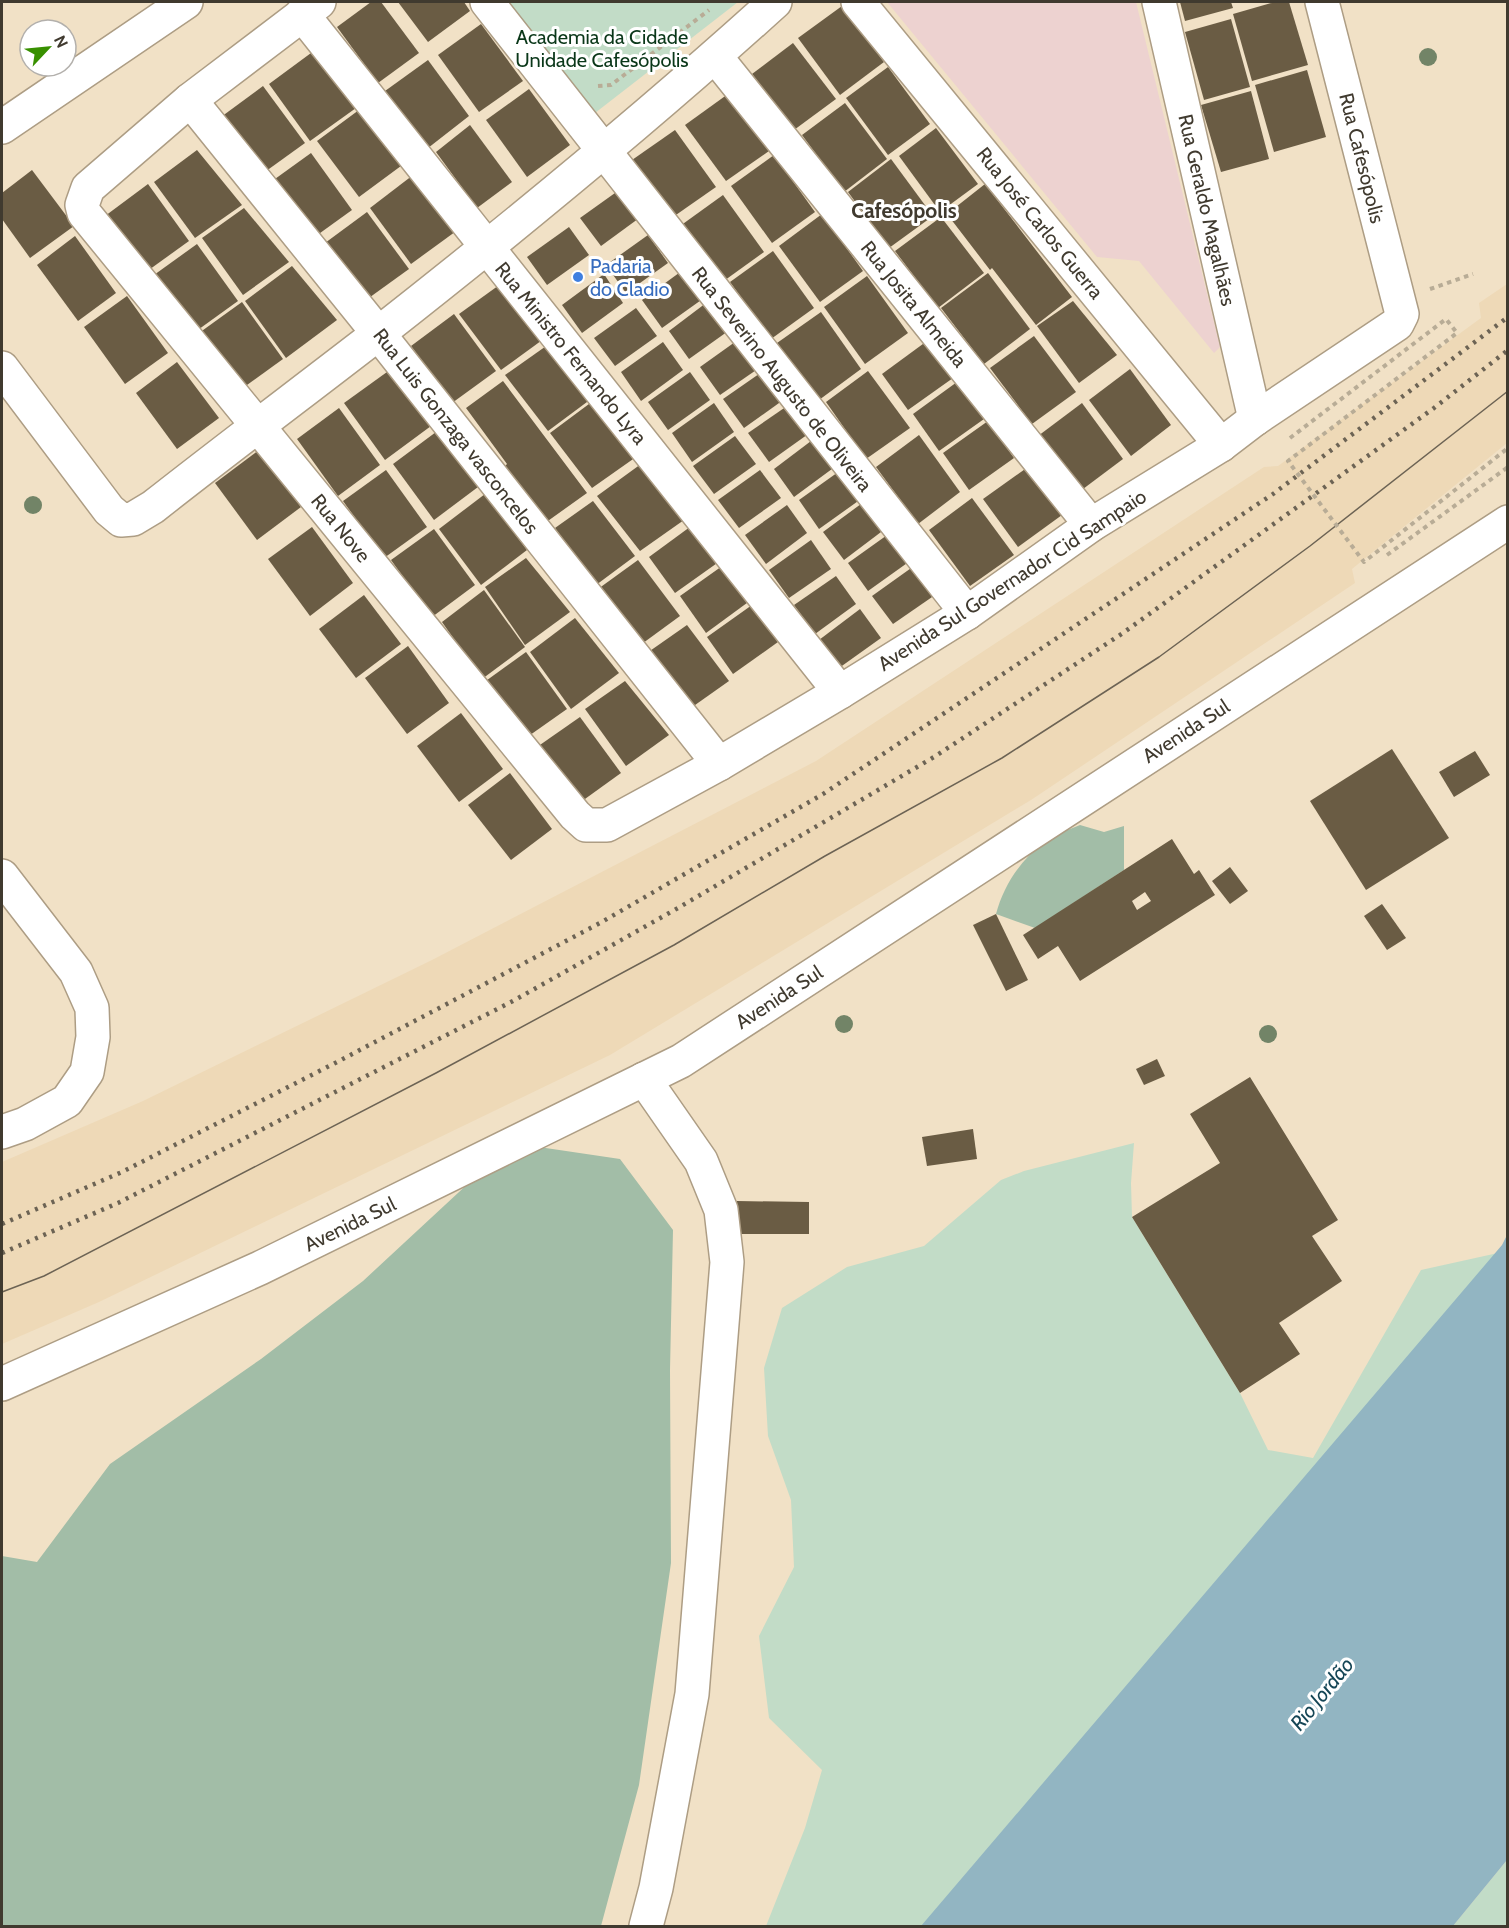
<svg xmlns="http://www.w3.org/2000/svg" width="1509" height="1928" font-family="Cabin,sans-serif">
<rect width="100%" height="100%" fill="#f1e1c6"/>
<path fill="#eed9b7" d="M1507 284V443L1352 569 1355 583 1031 800 610 1055 99 1302 2 1344V1162L143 1101 432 960 816 761 1264 467 1278 466 1481 318 1479 303Z"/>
<path fill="#edd2d0" d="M887 2H1136L1220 347 1214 353 1139 261 1097 257Z"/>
<g fill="#c2dcc7">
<path d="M500 2H738L595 113Z"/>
<path d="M1134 1143 1131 1183 1132 1217 1240 1393 1268 1450 1313 1458 1421 1270 1507 1251 1015 1926H766L805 1828 822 1770 769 1718 759 1636 794 1567 791 1500 768 1436 764 1368 782 1308 847 1267 924 1246 1001 1180 1024 1171Z"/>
<path d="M1507 1860V1926H1453Z"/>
</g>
<g fill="#a2bda7">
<path d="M1080 825 1104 832 1124 826V870L1035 928 996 914C1004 884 1021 860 1045 841 1055 833 1069 830 1080 825Z"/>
<path d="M512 1143 620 1159 673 1230 670 1370 671 1563 639 1785 601 1926H2V1556L37 1562 110 1464 261 1359 363 1281Z"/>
</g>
<path fill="#92b5c2" d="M1507 1235V1860L1453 1926H921L1502 1245Z"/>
<g fill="#6a5c44" fill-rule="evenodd">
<path d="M371 2H381L419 53 378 83 337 27Z"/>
<path d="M398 2H464L470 11 428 42Z"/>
<path d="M1180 2H1231L1233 8 1185 21Z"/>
<path d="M1275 2H1289L1308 65 1252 81 1233 14Z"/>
<path d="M842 6 884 62 840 95 798 38Z"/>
<path d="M1231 19 1250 87 1204 100 1185 32Z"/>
<path d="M481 24 523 81 479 112 438 55Z"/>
<path d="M793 43 836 99 794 130 752 74Z"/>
<path d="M311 53 356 108 310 141 269 84Z"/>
<path d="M428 60 469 116 428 148 385 91Z"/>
<path d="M888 67 930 124 888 155 846 98Z"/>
<path d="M1307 70 1326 137 1274 152 1255 85Z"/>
<path d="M263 86 305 143 262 174 221 117Z"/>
<path d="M529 89 570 145 527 177 486 120Z"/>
<path d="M1251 91 1269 159 1221 172 1201 105Z"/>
<path d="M728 94 769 151 726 181 685 125Z"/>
<path d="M845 103 887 159 844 192 802 135Z"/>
<path d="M363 107 405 163 359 197 317 141Z"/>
<path d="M470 125 512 182 477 208 436 152Z"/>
<path d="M936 128 978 184 940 212 899 156Z"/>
<path d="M675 130 716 187 673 217 632 160Z"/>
<path d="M197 150 242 205 195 238 154 182Z"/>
<path d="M311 153 352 210 309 241 268 184Z"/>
<path d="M774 155 815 212 772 243 731 186Z"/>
<path d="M891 159 933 216 889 248 848 192Z"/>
<path d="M32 170 74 226 30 258 2 219V193Z"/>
<path d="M417 172 459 229 411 264 370 208Z"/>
<path d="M148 184 189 241 146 272 105 216Z"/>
<path d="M985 184 1072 297 1036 325 992 268 990 270 947 214Z"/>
<path d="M622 188 642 216 601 246 580 218Z"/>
<path d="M723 195 764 252 721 283 680 226Z"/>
<path d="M244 208 289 262 243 295 202 238Z"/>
<path d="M367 212 409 269 366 300 325 243Z"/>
<path d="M822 214 863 271 820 302 779 246Z"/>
<path d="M941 217 984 273 938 308 895 251Z"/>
<path d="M569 227 589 255 547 285 527 257Z"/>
<path d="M648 235 668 263 626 293 606 265Z"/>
<path d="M75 236 116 293 78 321 37 265Z"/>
<path d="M197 244 238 301 195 332 154 275Z"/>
<path d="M773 251 814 308 771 339 730 282Z"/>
<path d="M292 266 337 320 286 358 245 301Z"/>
<path d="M683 270 704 298 662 328 642 300Z"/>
<path d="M988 273 1030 329 984 364 941 308Z"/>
<path d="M604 274 623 303 582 333 562 305Z"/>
<path d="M867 276 908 333 865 364 824 307Z"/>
<path d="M502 283 545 338 501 370 459 314Z"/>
<path d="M127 296 168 353 125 384 84 327Z"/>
<path d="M710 300 731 329 689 359 669 331Z"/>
<path d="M1073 301 1117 355 1079 383 1037 326Z"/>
<path d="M242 302 283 359 240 390 199 333Z"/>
<path d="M636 308 657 336 615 366 594 338Z"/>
<path d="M821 312 861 369 819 400 777 343Z"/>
<path d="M454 314 496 371 452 403 411 346Z"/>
<path d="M1034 336 1076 392 1032 424 990 368Z"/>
<path d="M742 337 762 366 720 395 700 367Z"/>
<path d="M927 341 953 378 908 410 882 374Z"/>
<path d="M663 342 683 370 641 401 621 372Z"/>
<path d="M549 344 591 399 548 431 505 375Z"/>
<path d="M177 362 219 418 177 449 136 393Z"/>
<path d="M766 369 786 398 744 428 723 399Z"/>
<path d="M1130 369 1171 425 1131 456 1089 400Z"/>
<path d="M868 371 910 428 866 459 826 402Z"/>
<path d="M387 372 431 426 385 460 344 403Z"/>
<path d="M690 372 710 400 668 430 648 402Z"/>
<path d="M503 381 587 493 545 523 504 467 507 464 466 408Z"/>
<path d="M957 382 984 419 939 451 913 414Z"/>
<path d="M593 401 636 457 592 488 550 433Z"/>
<path d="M714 403 734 432 692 462 672 433Z"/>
<path d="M1082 403 1123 459 1079 492 1038 436Z"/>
<path d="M790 404 811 432 769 462 748 433Z"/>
<path d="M339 408 380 465 338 496 297 439Z"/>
<path d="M988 421 1014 458 969 490 943 453Z"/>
<path d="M436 432 478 487 434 520 393 464Z"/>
<path d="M919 435 960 492 918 524 876 467Z"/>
<path d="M735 436 756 464 714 494 693 466Z"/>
<path d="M815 438 836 466 794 497 774 469Z"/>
<path d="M259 450 301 507 257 540 215 483Z"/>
<path d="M641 464 684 520 640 551 597 496Z"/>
<path d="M1028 467 1062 515 1018 547 983 499Z"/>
<path d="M386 470 427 527 384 558 343 501Z"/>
<path d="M760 470 781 498 739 528 718 500Z"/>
<path d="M841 470 861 499 819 529 799 500Z"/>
<path d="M485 494 527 550 481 585 439 529Z"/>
<path d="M972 498 1014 555 970 586 929 530Z"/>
<path d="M593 501 635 556 596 585 555 528Z"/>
<path d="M865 501 885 529 844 560 823 532Z"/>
<path d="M787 505 807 533 766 564 745 535Z"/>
<path d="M694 524 720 561 675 593 649 557Z"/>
<path d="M312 527 353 583 310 616 268 559Z"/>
<path d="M434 529 475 585 432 617 391 560Z"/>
<path d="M890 533 910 561 868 591 848 563Z"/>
<path d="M811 540 831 569 789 598 769 570Z"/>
<path d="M526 558 570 612 525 645 485 587Z"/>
<path d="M638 560 680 616 639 646 598 589Z"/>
<path d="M725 564 751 600 706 633 680 596Z"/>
<path d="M914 566 935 595 893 624 872 596Z"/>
<path d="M836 576 856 604 815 634 794 605Z"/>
<path d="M484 590 525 647 482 679 442 622Z"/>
<path d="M364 595 401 644 356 678 319 629Z"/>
<path d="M752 605 778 642 733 674 707 637Z"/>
<path d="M860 609 881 638 839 668 819 640Z"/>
<path d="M575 618 619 673 571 709 530 652Z"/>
<path d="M687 625 729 681 688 710 647 653Z"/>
<path d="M408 646 449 703 407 734 365 678Z"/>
<path d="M526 652 567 709 523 740 483 683Z"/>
<path d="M625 681 669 735 626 766 585 709Z"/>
<path d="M461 713 503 769 459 802 417 746Z"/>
<path d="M580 717 621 773 578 804 537 747Z"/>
<path d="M1392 749 1449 838 1366 890 1310 801Z"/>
<path d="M1475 751 1490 775 1454 797 1439 772Z"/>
<path d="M510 773 552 829 511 860 468 805Z"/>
<path d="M1172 839 1194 874 1199 870 1215 895 1080 981 1058 946 1038 959 1023 935ZM1145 892 1151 901 1137 910 1132 901Z"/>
<path d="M1230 867 1248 891 1230 904 1212 881Z"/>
<path d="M1382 904 1406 938 1387 950 1364 916Z"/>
<path d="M996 914 1028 980 1006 991 973 925Z"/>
<path d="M1157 1059 1165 1076 1144 1085 1136 1069Z"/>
<path d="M1250 1077 1338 1220 1312 1236 1342 1281 1279 1323 1300 1354 1240 1393 1132 1217 1220 1163 1190 1114Z"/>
<path d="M973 1129 977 1159 927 1166 922 1137Z"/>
<path d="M737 1201 809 1202V1234H737Z"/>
</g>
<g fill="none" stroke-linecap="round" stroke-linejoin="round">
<g stroke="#ad9d84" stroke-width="36">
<g id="minor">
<path d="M319 2 190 100 88 188 82 205 84 213 575 815 586 825H607L719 764 840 692 967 613 1091 525 1221 445 1255 419 1397 324 1402 314 1322 2"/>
<path d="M487 2 967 613"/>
<path d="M858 2 1221 445"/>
<path d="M1159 2 1255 419"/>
<path d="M302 14 840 692"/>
<path d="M715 56 1091 525"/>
<path d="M190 100 378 333 719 764"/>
<path d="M2 127 186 2"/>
<path d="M2 368 109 510 121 520 133 519 153 507C228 448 304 391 379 333 514 227 648 117 775 2"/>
<path d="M2 876 76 972 92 1008 93 1037 87 1072 67 1101 25 1124 2 1132"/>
<path d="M644 1079 701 1161 721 1210 727 1262 692 1694 656 1888 646 1926"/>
<path d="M2 1384 260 1268 681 1061 1508 522"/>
</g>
</g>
<g stroke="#b8ac96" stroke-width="4" stroke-dasharray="4.5 4.5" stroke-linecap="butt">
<path d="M598 86 611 85 709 10"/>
<path d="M1430 289 1473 274"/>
<path d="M1387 555 1508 467"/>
</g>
<use href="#minor" stroke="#fff" stroke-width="33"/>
<path stroke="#6c6354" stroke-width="1.5" d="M2 1292 44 1276 436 1073 674 945 825 856 1002 758 1159 657 1310 546 1508 391"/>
<g stroke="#6c6354" stroke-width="4.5" stroke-dasharray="3 6" stroke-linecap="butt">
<path d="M2 1224 122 1172 339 1061 600 923 823 794 1273 494 1508 317"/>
<path d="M2 1253 118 1203 513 1001 678 908 934 757 1123 633 1434 408 1508 350"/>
</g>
<path stroke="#b8ac96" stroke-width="4" stroke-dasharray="4.5 4.5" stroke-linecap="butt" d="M1290 438 1446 319 1457 333 1288 461 1364 562 1508 448"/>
</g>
<g fill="#728467">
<circle cx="1428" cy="57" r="9"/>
<circle cx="33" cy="505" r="9"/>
<circle cx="844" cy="1024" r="9"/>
<circle cx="1268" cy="1034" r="9"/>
</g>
<circle fill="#3f7fe0" stroke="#fff" stroke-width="2" cx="578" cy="277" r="6"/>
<g text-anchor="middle" stroke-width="6" stroke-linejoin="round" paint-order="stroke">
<g font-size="20" fill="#0a3719" stroke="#fff">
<text x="602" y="44">Academia da Cidade<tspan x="602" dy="23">Unidade Cafesópolis</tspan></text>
</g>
<g font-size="20" fill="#403a2f" stroke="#fff">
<text transform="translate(1362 158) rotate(76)" y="7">Rua Cafesópolis</text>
<text transform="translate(1207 210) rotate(77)" y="7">Rua Geraldo Magalhães</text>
<text transform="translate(1040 223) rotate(51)" y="7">Rua José Carlos Guerra</text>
<text transform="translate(914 304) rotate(51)" y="7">Rua Josita Almeida</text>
<text transform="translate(571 353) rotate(51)" y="7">Rua Ministro Fernando Lyra</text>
<text transform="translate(782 379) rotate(52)" y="7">Rua Severino Augusto de Oliveira</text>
<text transform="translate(456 431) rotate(52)" y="7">Rua Luis Gonzaga vasconcelos</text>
<text transform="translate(341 528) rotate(51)" y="7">Rua Nove</text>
<text transform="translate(1012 580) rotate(-33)" y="7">Avenida Sul Governador Cid Sampaio</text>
<text transform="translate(1186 731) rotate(-33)" y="7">Avenida Sul</text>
<text transform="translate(779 997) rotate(-33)" y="7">Avenida Sul</text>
<text transform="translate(350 1224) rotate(-26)" y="7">Avenida Sul</text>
</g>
<g font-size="20" fill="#366cbe" stroke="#fff" text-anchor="start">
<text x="590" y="273">Padaria<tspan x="590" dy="23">do Cladio</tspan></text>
</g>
<g font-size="21" font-weight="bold" fill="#403a2f" stroke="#fff">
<text x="904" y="218">Cafesópolis</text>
</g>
<g font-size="21" font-style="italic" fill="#154656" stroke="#fff">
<text transform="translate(1322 1694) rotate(-51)" y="7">Rio Jordão</text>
</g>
</g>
<rect width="1509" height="1928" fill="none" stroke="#403a2f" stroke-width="6"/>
<g transform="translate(48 48) rotate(64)"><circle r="28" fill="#ffffff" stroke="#b3b0ac" stroke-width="1.5"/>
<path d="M0-4.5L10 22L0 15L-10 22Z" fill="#389000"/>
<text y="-9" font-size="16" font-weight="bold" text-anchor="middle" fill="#403a2f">N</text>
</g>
</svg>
